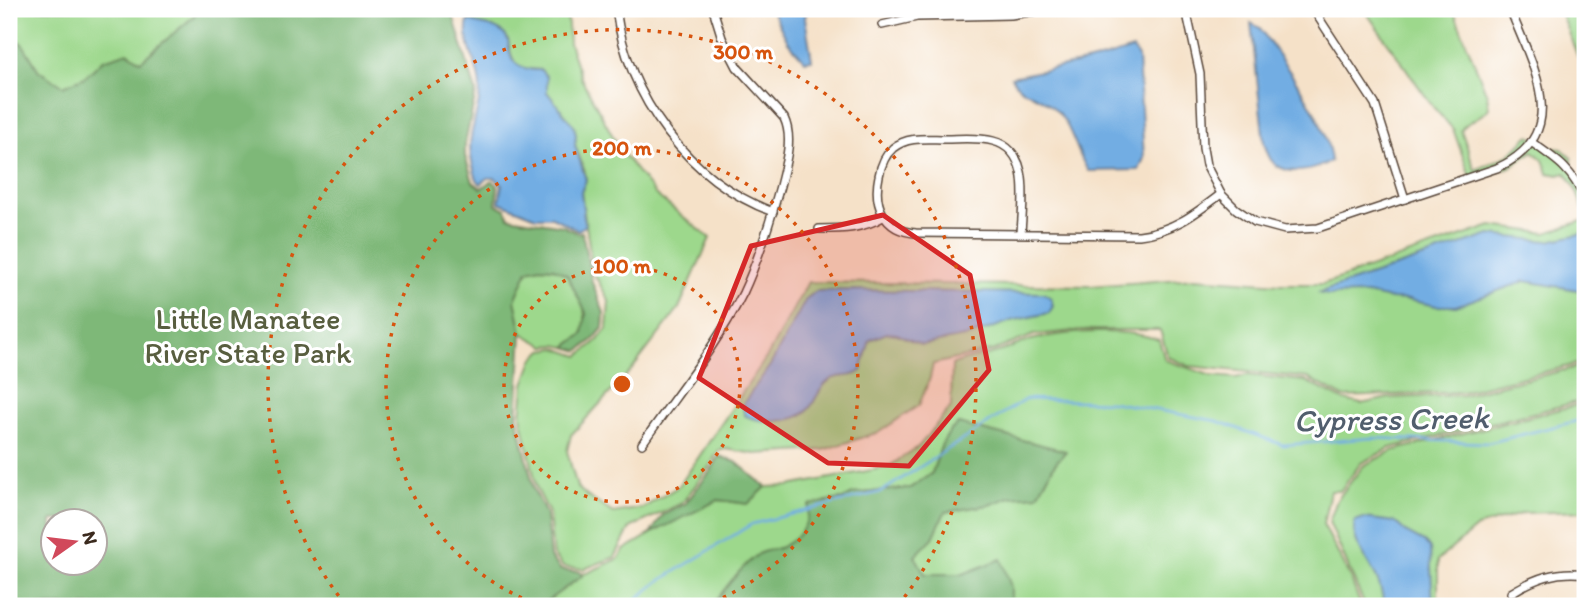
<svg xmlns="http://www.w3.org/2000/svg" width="1594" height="615" font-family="Itim,sans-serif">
<rect width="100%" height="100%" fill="#fff"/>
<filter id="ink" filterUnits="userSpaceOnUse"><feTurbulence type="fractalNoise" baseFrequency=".0143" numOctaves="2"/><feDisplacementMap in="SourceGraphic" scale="14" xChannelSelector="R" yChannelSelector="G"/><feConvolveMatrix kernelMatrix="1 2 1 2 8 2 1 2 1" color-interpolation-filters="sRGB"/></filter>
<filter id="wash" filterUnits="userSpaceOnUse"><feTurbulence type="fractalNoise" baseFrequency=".00686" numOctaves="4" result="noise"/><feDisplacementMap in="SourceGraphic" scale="28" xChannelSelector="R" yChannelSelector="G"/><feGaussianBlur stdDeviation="1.57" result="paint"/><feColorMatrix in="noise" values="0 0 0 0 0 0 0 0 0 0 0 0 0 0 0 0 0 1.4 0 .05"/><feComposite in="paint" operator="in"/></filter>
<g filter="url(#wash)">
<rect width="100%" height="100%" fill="#f5e1c8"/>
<g fill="#9dd88c" stroke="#6c8155" stroke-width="2" fill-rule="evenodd">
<path d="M9 9H417L553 579 587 573 618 559 624 550 673 521 718 500 748 504 766 487 789 486 888 467 919 446 951 407 952 365C966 358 980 357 994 353 1008 350 1021 342 1035 339 1070 331 1127 328 1159 340L1165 360 1212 376 1236 378 1247 375 1306 381 1341 399 1361 404 1389 398 1463 395 1585 365V400L1390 448 1361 463 1340 491H1330L1323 524 1350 577 1361 606H9ZM958 424 1065 451 1054 465 1044 484 804 530 809 517 826 501 843 499 853 494 910 488 932 473 942 444ZM52 520H94V562H52Z"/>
<path d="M452 9H567L569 43 581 78 621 151 656 195 710 238 679 308 633 368 571 435 567 451 577 487 587 496 613 513 643 508 679 486 768 355 808 282 1091 286 1195 278 1281 284H1323L1491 226 1546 233 1585 220V362L1462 392 1343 397 1308 378 1189 366 1168 357 1160 330H1083L1034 335 995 350 933 364 930 378 919 405 879 432 823 450 755 454 725 449 718 451 709 467 682 503 630 528 615 557 584 569 563 567 553 555 549 513 537 489 521 416 524 384 533 360 543 350 556 348 579 356 597 341 607 329 609 301 593 272 581 192 586 180 585 172 575 145 576 135 574 126 547 92 541 70C516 70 511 63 508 39 489 27 469 22 452 9Z"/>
<path d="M1364 9H1453L1487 95 1489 108C1482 118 1467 120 1461 130L1475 170 1509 155 1529 135 1549 148 1562 149 1572 158V166L1585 185V214L1575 187 1566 173 1559 175 1548 173 1543 160 1533 151 1510 167 1471 179 1453 129 1434 108Z"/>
<path d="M1559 9H1585V75Z"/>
<path d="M540 267C549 267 560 268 567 275 581 289 589 316 583 334L566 347 556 345 545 346 522 333 515 300 528 270Z"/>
<path d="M1585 403V511L1524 513 1477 527 1438 560V606H1365L1329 522 1337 500 1363 466 1392 451Z"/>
</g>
<g fill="#7eb878" stroke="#5c714b" stroke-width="2" fill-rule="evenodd">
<path d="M198 9H446L453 15 476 92 465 144V156L473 182 481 188 493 181 498 186 496 204 506 209 509 217 563 226 578 233 582 232 592 282 604 313 603 328 594 339 579 351 566 347 583 334 586 313 567 275 554 268 540 267 528 270 515 300 522 333 517 417 534 490 546 514 550 557 561 570 580 572 582 576 540 606H9V31L24 46 39 71 63 86 85 77 103 60 128 52 141 61 193 17ZM52 520H94V562H52Z"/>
<path d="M958 424 1066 451 1054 465 1038 495 1010 497 989 505 945 512 933 538 915 556 925 574H963L1001 559 1011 587V606H712C724 590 742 565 760 553 766 550 774 550 781 547 799 538 809 526 809 505L843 499 853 494 910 488 932 473 942 444 950 431Z"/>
<path d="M719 456 736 462 766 487 748 504 718 500 650 534 663 515 685 504 712 469Z"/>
</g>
<g fill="#72ade3" stroke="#566c80" stroke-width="2">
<path d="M771 9H807L805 18 812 60 805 61 788 42Z"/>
<path d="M468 21C479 24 498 26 505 35 510 40 508 46 510 52 513 68 527 70 541 70L547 77V92L574 126 576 135 575 145 586 180 581 192 585 226 578 230 552 217H536L499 202 502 184 495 178H487L481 184C476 180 476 177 474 170 463 135 479 122 480 89 480 65 462 44 468 21Z"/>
<path d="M1251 23 1260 28C1284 66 1326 115 1331 161 1313 171 1286 178 1271 160 1268 156 1266 148 1264 143Z"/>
<path d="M1133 49 1138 57 1144 158 1139 170 1088 171C1075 150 1071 120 1050 105 1037 94 1020 93 1011 77L1100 59Z"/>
<path d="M1585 233 1584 291 1525 281 1456 306H1436L1409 300 1390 299 1366 294 1329 295 1318 293 1490 235 1548 241Z"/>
<path d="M849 290 1043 293 1051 298 1053 306 1049 313 1011 321 970 336 922 345 897 334 887 333 870 340 861 371C852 379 839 374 830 380 818 388 816 402 807 411 793 424 760 423 744 415L743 404 771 364 806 299 816 291Z"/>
<path d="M1364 518 1395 522 1407 533 1424 542 1430 548 1433 606H1384C1383 597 1381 588 1377 579 1370 562 1349 540 1355 521Z"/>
</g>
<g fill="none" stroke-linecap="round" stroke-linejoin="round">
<path stroke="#72ade3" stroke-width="2.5" d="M628 606 658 582 752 524 881 492 1026 399 1112 402 1217 421 1283 445 1372 438 1488 443 1585 419"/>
</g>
</g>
<g filter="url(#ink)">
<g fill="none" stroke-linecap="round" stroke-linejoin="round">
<g stroke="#574538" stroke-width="10">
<g id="minor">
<path d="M616 9C628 98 688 180 773 212"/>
<path d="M1186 9 1200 74 1203 148 1206 165 1221 194 1236 209 1255 222 1285 230 1318 228 1497 168C1574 134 1532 65 1510 9"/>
<path d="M1313 9 1375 104 1405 199"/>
<path d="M882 25 917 17 1011 15 1048 9"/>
<path d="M1531 142C1557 160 1573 170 1585 200"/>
<path d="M819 229C844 229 862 229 883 217"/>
<path d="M1021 234C1022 204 1033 151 993 141 978 137 960 139 945 139 927 139 908 136 893 148 885 155 881 165 879 176 873 204 883 231 916 233L1139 235C1173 231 1195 214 1221 194"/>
<path d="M642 444C676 395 716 347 743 293 759 259 770 222 780 186 785 165 794 139 784 118L737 67 722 38 713 9"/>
<path d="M1511 593C1535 578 1557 570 1585 574"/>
</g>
</g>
<use href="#minor" stroke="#fff" stroke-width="7"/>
</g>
</g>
<path fill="#d62828" fill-opacity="0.2" stroke="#d62828" stroke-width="5" stroke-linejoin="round" d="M883 215 970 275 989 370 909 466 828 463 699 378 751 246Z"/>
<g fill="none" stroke="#d7540e" stroke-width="3.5" stroke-dasharray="3.5 7">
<circle cx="622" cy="384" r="118"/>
<path d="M541 606A236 236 0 1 1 703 606"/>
<path d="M345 604A354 354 0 1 1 899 604"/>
</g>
<g text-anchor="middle" stroke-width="6" stroke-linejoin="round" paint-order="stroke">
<g font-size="30" fill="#585e3f" stroke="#fff">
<text x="248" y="329">Little Manatee<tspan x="248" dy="34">River State Park</tspan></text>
</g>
<g font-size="32" font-style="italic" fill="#515e6d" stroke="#fff">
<text transform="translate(1391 419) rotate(-1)" y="11">Cypress Creek</text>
</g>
</g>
<circle cx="622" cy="384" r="10" fill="#d7540e" stroke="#fff" stroke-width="3.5"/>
<g font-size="21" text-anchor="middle" font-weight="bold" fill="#d7540e" stroke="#fff" stroke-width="6" stroke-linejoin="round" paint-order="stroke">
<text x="743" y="59">300 m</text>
<text x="622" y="155">200 m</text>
<text x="622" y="273">100 m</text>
</g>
<rect width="1594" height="615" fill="none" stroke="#fff" stroke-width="35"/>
<g transform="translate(74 542) rotate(76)"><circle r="33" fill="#ffffff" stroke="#b1aaa5" stroke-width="2"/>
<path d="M0-5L12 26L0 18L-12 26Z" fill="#d1495b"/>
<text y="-10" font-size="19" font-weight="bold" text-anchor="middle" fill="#3b2a1e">N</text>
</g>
</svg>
